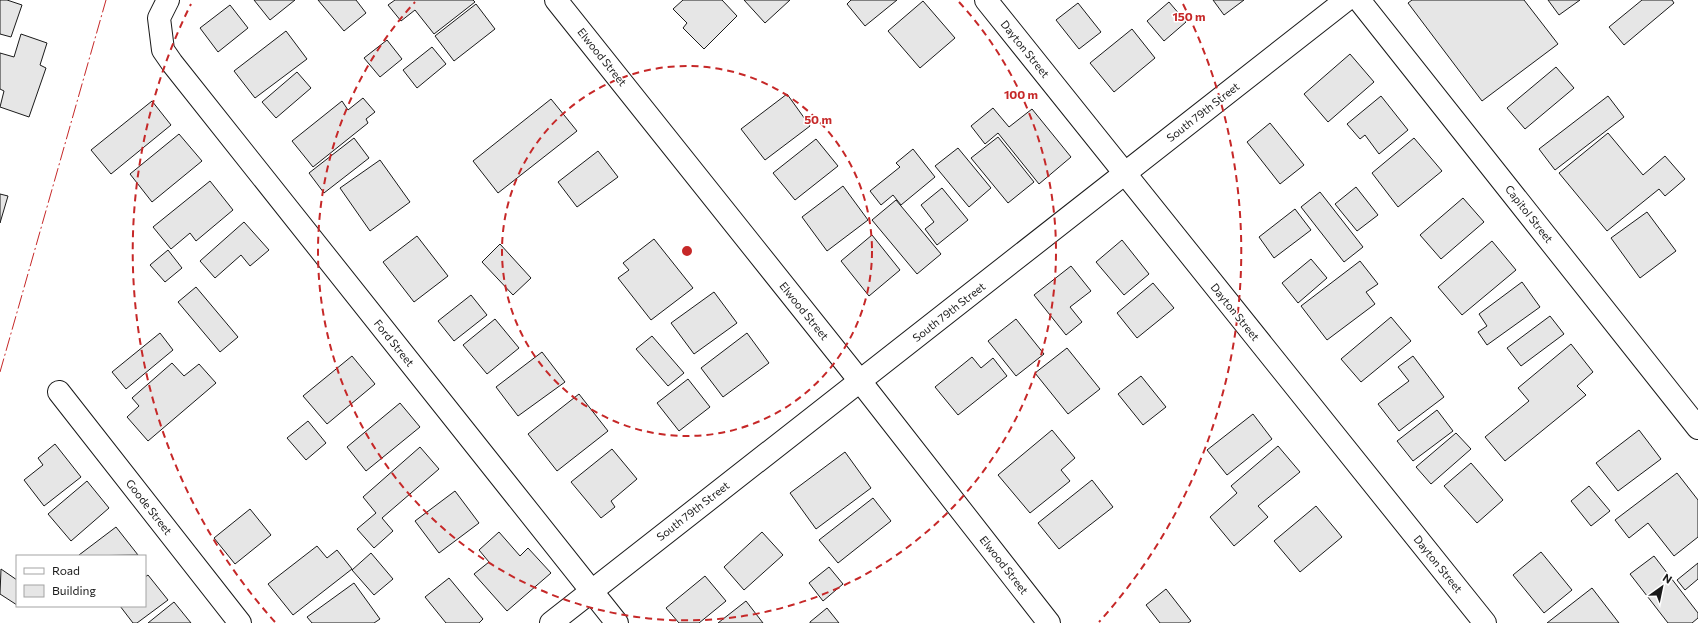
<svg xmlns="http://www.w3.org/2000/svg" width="1698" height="623" font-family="Commissioner,sans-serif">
<rect width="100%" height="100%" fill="#fff"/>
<g fill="#e6e6e6" stroke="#1a1a1a">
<path d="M0 0H7L22 5 11 37 0 34Z"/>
<path d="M254 0H295L270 20Z"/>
<path d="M318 0H356L366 13 344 31Z"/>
<path d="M395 0H473L475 2 434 34 415 10 401 21 388 5Z"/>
<path d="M683 0H722L737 16 704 49 683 28 687 23 673 9Z"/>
<path d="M744 0H790L765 23Z"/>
<path d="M851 0H897L865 26 847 4Z"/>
<path d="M1213 0H1244L1224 15Z"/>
<path d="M1412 0H1524L1558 44 1482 101 1408 3Z"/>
<path d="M1548 0H1580L1559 15Z"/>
<path d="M1642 0H1672L1674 3 1624 45 1609 27Z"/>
<path d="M923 1 955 38 920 68 888 31Z"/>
<path d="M1169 2 1186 22 1164 41 1147 21Z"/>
<path d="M1078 3 1101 32 1079 49 1056 20Z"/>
<path d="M476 4 495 29 454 61 435 36Z"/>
<path d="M230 5 248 28 218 52 200 28Z"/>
<path d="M1132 29 1155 58 1114 92 1090 63Z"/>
<path d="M286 31 307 59 255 98 234 71Z"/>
<path d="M21 34 47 43 40 65 46 68 29 117 0 107 4 91 0 89V53L14 57Z"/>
<path d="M387 40 402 59 380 77 364 58Z"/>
<path d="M432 47 446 64 417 88 403 70Z"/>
<path d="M1350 54 1374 82 1328 122 1304 94Z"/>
<path d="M1556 67 1574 88 1525 129 1507 108Z"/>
<path d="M297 72 311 88 276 118 262 102Z"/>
<path d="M787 94 810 126 765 160 741 129Z"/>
<path d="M1381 96 1408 130 1379 154 1365 135 1360 139 1347 124Z"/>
<path d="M1608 96 1624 117 1555 170 1539 149Z"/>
<path d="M363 98 375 112 366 119 368 123 313 167 292 141 342 101 348 110Z"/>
<path d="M551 99 577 131 498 193 473 161Z"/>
<path d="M152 101 171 125 111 174 91 150Z"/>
<path d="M993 108 1009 127 1032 109 1071 157 1039 184 998 133 985 144 971 126Z"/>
<path d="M1270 123 1304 165 1280 184 1247 142Z"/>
<path d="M1608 133 1643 175 1665 156 1685 179 1665 196 1659 189 1607 231 1559 173Z"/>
<path d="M179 134 202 161 152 202 130 174Z"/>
<path d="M998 137 1034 182 1008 203 971 158Z"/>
<path d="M354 138 369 158 324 193 309 173Z"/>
<path d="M1414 138 1442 171 1398 207 1372 173Z"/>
<path d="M816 139 838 166 795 200 773 173Z"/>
<path d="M958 148 991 188 969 207 935 166Z"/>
<path d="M913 149 935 177 901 205 893 195 881 205 870 191 900 167 896 163Z"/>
<path d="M598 151 618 177 577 207 558 182Z"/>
<path d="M380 160 410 202 370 231 340 188Z"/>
<path d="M210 181 233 210 196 241 190 233 171 249 153 227Z"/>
<path d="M843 186 868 220 827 251 802 217Z"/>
<path d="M1356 187 1378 215 1357 231 1335 204Z"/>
<path d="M942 188 968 220 937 245 925 229 934 222 921 205Z"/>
<path d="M1320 192 1363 247 1344 262 1301 207Z"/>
<path d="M0 194 8 196 0 223Z"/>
<path d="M1463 198 1484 222 1441 259 1420 235Z"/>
<path d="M896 200 941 254 917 274 872 220Z"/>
<path d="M1295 209 1311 230 1274 258 1259 237Z"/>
<path d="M1647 212 1676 251 1640 278 1611 238Z"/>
<path d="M244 222 269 250 250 266 241 255 215 278 200 261Z"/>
<path d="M872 235 900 270 869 296 841 261Z"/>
<path d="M417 236 448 276 414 302 383 262Z"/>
<path d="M654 239 693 288 651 320 618 278 629 270 623 263Z"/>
<path d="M1122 240 1149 274 1124 295 1096 262Z"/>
<path d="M1492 241 1516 270 1462 315 1438 287Z"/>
<path d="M500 244 531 278 513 295 482 262Z"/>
<path d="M168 250 182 268 165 282 150 265Z"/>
<path d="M1311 259 1327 278 1298 303 1282 283Z"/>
<path d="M1360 261 1378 284 1366 292 1375 304 1327 340 1301 306Z"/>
<path d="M1071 266 1091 291 1070 307 1082 322 1066 335 1034 295Z"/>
<path d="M1522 282 1540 307 1487 345 1478 332 1487 326 1479 314Z"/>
<path d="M1153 283 1174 308 1137 338 1117 313Z"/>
<path d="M196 287 238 337 220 352 178 302Z"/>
<path d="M714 292 737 323 694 354 671 323Z"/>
<path d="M471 295 487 315 454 341 438 321Z"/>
<path d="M1550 316 1564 334 1521 366 1507 348Z"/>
<path d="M1391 317 1411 341 1361 382 1341 359Z"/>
<path d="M495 319 519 348 487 374 463 345Z"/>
<path d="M1016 319 1044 354 1016 376 988 341Z"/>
<path d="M160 333 173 350 126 389 112 372Z"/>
<path d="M747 333 769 363 723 397 701 368Z"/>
<path d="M652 336 684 373 668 386 636 349Z"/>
<path d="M1571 344 1593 372 1577 386 1586 395 1505 461 1485 437 1529 401 1518 388Z"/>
<path d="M1067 348 1100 389 1068 414 1035 373Z"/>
<path d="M542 352 565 382 518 416 496 387Z"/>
<path d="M352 356 375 384 327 424 303 396Z"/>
<path d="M1413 356 1444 397 1399 431 1378 404 1409 381 1398 367Z"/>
<path d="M972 357 981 368 993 358 1007 376 958 415 935 387Z"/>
<path d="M172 363 184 376 199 364 216 383 148 441 127 417 139 406 132 398Z"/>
<path d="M1141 376 1166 407 1143 425 1118 394Z"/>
<path d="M688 379 710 407 679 431 657 403Z"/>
<path d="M579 394 608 431 557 471 528 434Z"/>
<path d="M400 403 420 427 366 471 347 447Z"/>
<path d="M1437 410 1453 431 1413 461 1397 441Z"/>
<path d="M1253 414 1272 439 1227 475 1207 450Z"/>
<path d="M308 421 326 443 306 460 287 438Z"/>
<path d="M1052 430 1075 458 1061 470 1070 481 1030 513 998 475Z"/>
<path d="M1639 430 1661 459 1618 491 1596 463Z"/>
<path d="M1456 433 1471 449 1431 484 1416 467Z"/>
<path d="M55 444 81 477 44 506 24 480 43 465 38 458Z"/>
<path d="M1278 446 1300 472 1258 506 1268 517 1234 546 1210 517 1237 493 1231 486Z"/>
<path d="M420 447 439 469 382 518 393 531 374 548 357 529 376 513 363 497Z"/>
<path d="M612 449 637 479 611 501 615 507 601 518 571 482Z"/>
<path d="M845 452 871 488 816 529 790 493Z"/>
<path d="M1471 463 1503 500 1477 523 1444 486Z"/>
<path d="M1677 473 1698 500V537L1674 556 1648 523 1629 538 1615 520Z"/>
<path d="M1092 480 1113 507 1059 549 1038 523Z"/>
<path d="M87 481 109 508 71 541 48 514Z"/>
<path d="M1589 486 1610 511 1591 526 1571 501Z"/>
<path d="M455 491 479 523 439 553 415 521Z"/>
<path d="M873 498 891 521 838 563 819 540Z"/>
<path d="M1316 506 1342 537 1300 572 1274 541Z"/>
<path d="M250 509 271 535 235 564 214 538Z"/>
<path d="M116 527 138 555 80 556 79 555Z"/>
<path d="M499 532 520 556 528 548 551 573 507 611 474 574 489 562 479 550Z"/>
<path d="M762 532 783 555 744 590 724 567Z"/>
<path d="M317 546 327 558 337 550 352 569 293 615 268 584Z"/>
<path d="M1541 552 1572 590 1544 613 1513 575Z"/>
<path d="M371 553 393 579 374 595 352 570Z"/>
<path d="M1654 556 1698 613V618L1692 623H1668L1630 574Z"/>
<path d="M1698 563V579L1685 590 1677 580Z"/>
<path d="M829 567 843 584 823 601 809 583Z"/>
<path d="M1 569 17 580V605L0 594Z"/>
<path d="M148 575 168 600 137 623H133L120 606H145V577Z"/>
<path d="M705 576 726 601 699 623H679L666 608Z"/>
<path d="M449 578 483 619 479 623H446L425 597Z"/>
<path d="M354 583 380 619 374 623H312L307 617Z"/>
<path d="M1592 588 1619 623H1547Z"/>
<path d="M1166 589 1191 621 1188 623H1160L1146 605Z"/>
<path d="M746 601 763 623H718Z"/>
<path d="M174 602 191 623H148Z"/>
<path d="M827 608 839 623H810V622Z"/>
</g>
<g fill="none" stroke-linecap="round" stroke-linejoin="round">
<g stroke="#1a1a1a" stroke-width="24">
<g id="street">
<path d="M168 0 159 18 163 50 172 63 617 623"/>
<path d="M556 0 860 381 1049 623"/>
<path d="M986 0 1485 623"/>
<path d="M59 392 240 623"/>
<path d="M551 623 1346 0"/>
</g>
</g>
<g stroke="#1a1a1a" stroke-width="24">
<path id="secondary" d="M1359 0 1698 428"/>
</g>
<use href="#street" stroke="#fff" stroke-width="22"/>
<use href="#secondary" stroke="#fff" stroke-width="22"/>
<path stroke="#c62828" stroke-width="1" stroke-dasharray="14 3 2 3" stroke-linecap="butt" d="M0 372 106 0"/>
</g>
<g fill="none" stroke="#c62828" stroke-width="2" stroke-dasharray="7 5">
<circle cx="687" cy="251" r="185"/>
<path d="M959 2A369 369 0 1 1 415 2"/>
<path d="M275 622A554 554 0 0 1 191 4M1183 4A554 554 0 0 1 1099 622"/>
</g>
<g text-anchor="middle" stroke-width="3" stroke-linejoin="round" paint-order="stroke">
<g font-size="11" fill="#1a1a1a" stroke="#fff">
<text transform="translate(1025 49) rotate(51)" y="4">Dayton Street</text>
<text transform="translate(602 57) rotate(51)" y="4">Elwood Street</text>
<text transform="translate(1203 112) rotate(-38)" y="4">South 79th Street</text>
<text transform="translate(1529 214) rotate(52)" y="4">Capitol Street</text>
<text transform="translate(804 311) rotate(51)" y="4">Elwood Street</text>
<text transform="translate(949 312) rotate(-38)" y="4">South 79th Street</text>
<text transform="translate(1235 312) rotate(51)" y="4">Dayton Street</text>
<text transform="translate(394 343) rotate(51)" y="4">Ford Street</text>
<text transform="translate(149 507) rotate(52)" y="4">Goode Street</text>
<text transform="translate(693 511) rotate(-38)" y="4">South 79th Street</text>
<text transform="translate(1438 564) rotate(51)" y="4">Dayton Street</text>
<text transform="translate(1004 565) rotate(52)" y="4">Elwood Street</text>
</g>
</g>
<circle cx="687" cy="251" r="6" fill="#c62828" stroke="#fff" stroke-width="2"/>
<g font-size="12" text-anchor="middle" font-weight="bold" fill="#c62828" stroke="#fff" stroke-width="3" stroke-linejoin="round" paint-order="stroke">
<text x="1189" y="21">150 m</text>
<text x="1021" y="99">100 m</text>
<text x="818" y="124">50 m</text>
</g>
<rect x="16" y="555" width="130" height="52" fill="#ffffff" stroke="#a3a3a3"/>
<rect x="24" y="568" width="20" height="6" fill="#ffffff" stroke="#a3a3a3"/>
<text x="52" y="575" font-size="12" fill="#1a1a1a">Road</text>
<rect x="24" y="585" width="20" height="12" fill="#e6e6e6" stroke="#a3a3a3"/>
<text x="52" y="595" font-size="12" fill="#1a1a1a">Building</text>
<g transform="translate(1662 587) rotate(33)" stroke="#ffffff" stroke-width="3" paint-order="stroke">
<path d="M0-3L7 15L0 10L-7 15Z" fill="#1a1a1a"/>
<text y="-6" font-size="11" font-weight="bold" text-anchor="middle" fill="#1a1a1a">N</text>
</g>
</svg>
